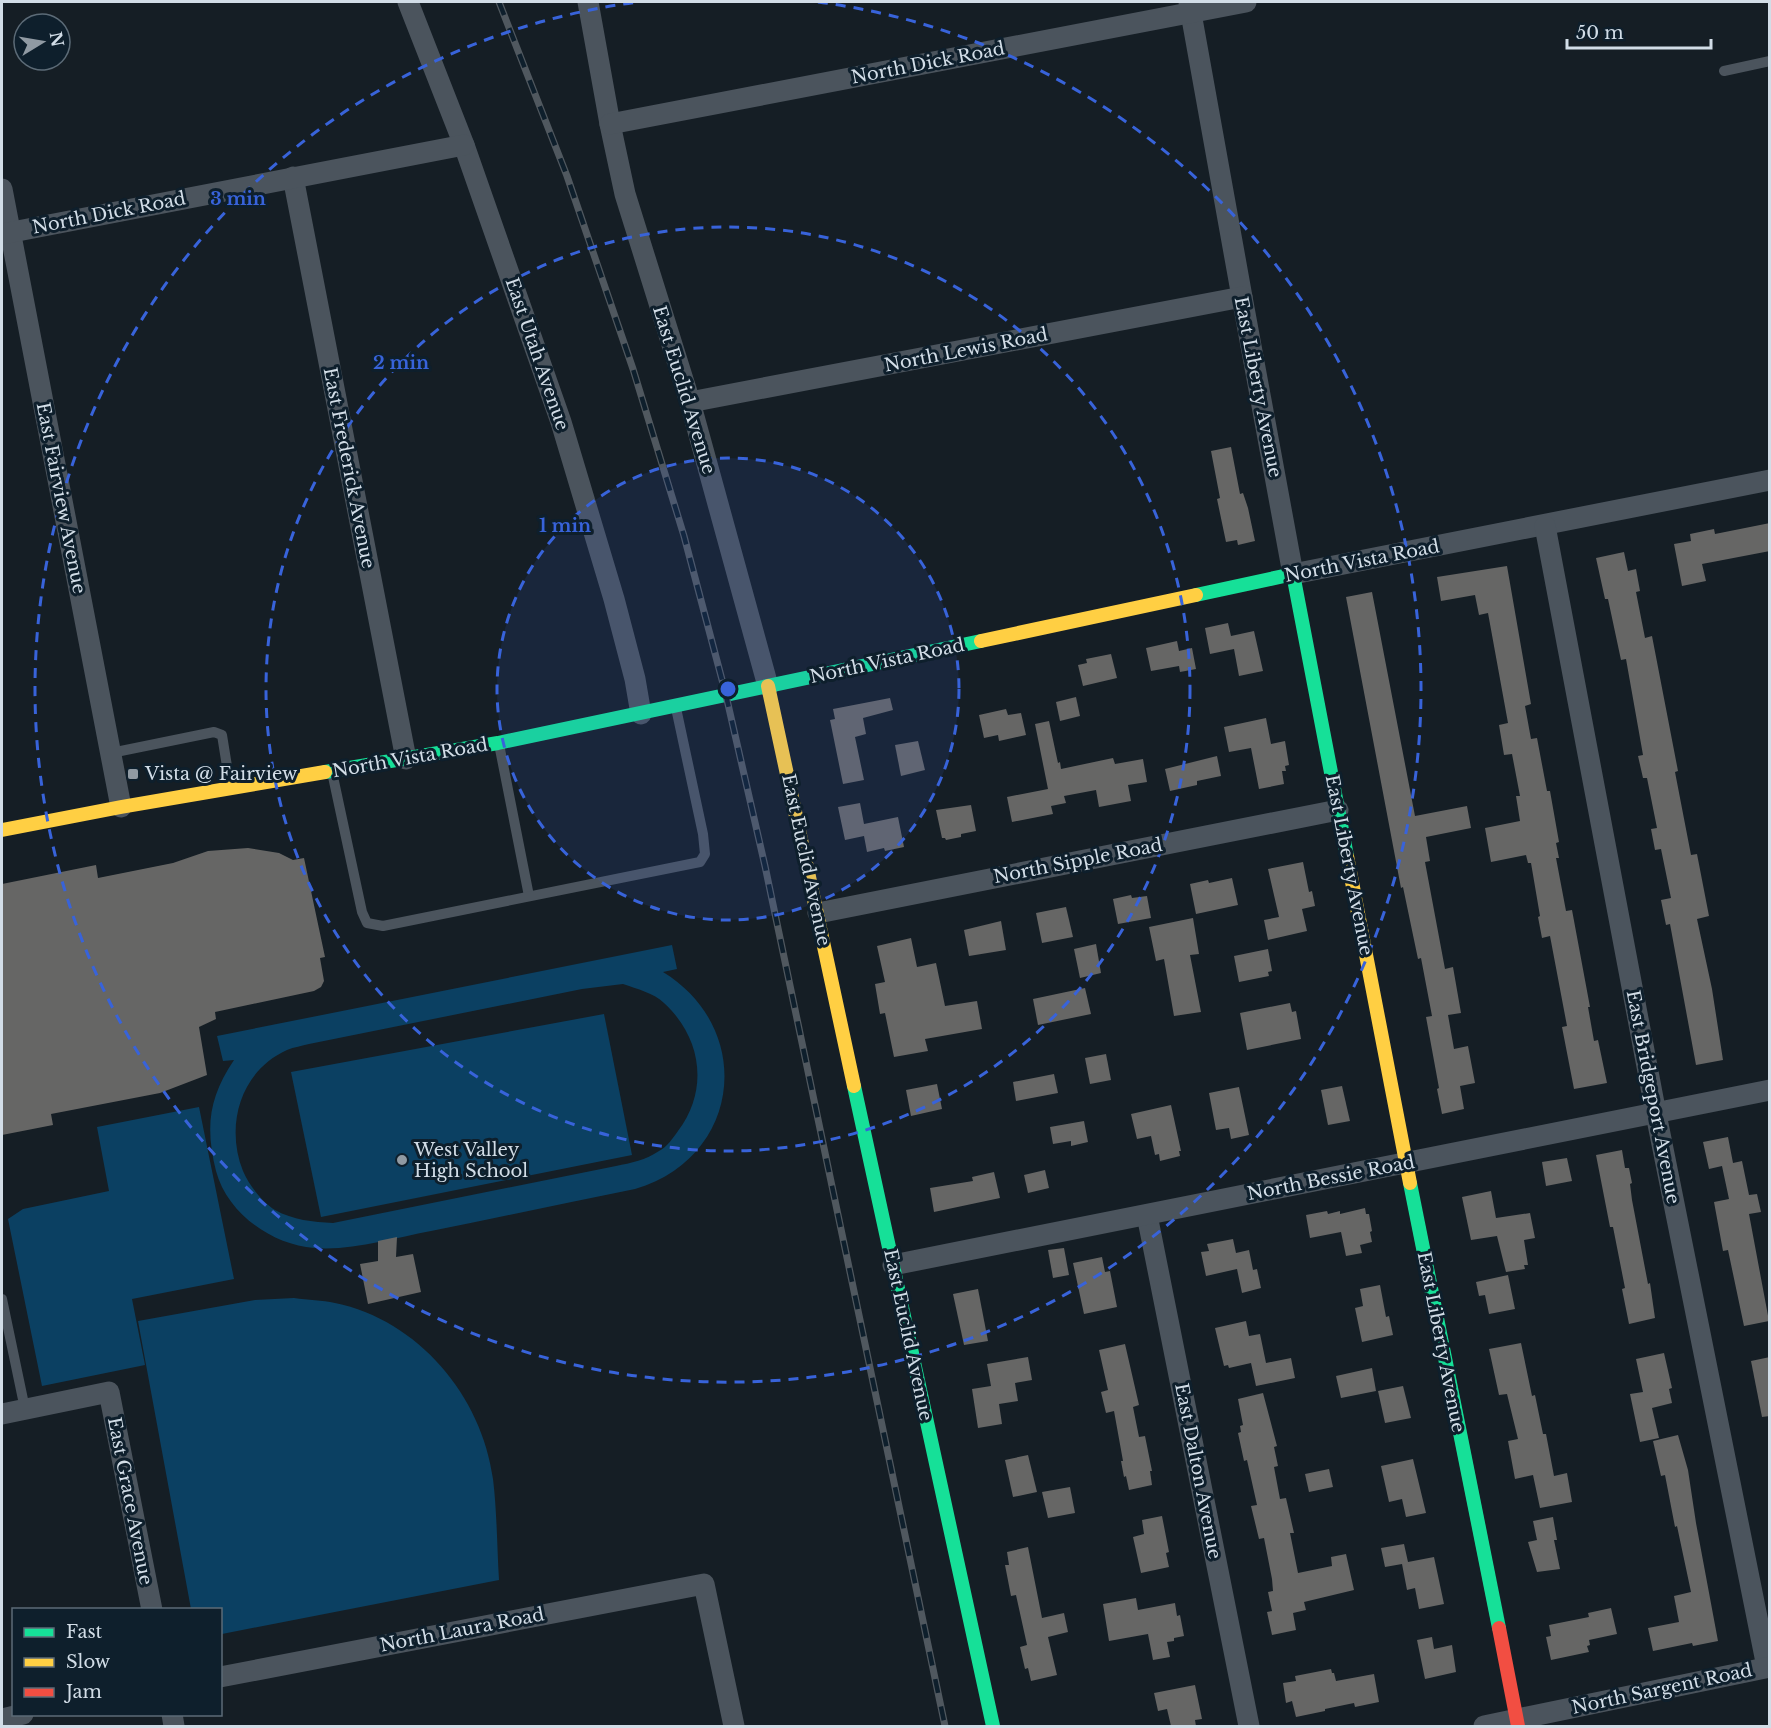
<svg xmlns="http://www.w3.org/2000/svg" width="1771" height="1728" font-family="'Libre Baskerville',serif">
<rect width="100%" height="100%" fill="#151e25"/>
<g fill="#0b4062" fill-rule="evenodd">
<path d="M672 945 677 969 663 972C756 1029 741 1158 635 1189 567 1203 499 1217 431 1231 393 1238 353 1251 314 1248 272 1245 227 1213 216 1171 205 1127 209 1097 234 1060L223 1061 217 1036ZM623 984C637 989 654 993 664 1003 702 1038 709 1090 678 1131 673 1138 667 1147 659 1151 646 1160 631 1163 616 1166L333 1223C313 1222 293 1220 275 1210 262 1202 249 1185 243 1171 225 1126 240 1071 287 1050 294 1047 302 1046 309 1044L582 989Z"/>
<path d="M604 1014 632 1155 321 1217 291 1072Z"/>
<path d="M199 1107 234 1279 132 1299 145 1365 42 1386 8 1219 23 1209 109 1191 97 1127Z"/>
<path d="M294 1298C308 1300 322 1300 335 1303 418 1320 482 1396 493 1479 497 1512 497 1547 499 1580L222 1634 221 1633 220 1610 191 1609 138 1321 255 1300Z"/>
</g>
<g fill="#666665">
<path d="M1231 447 1240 494 1243 493 1248 508 1255 541 1238 545 1237 540 1226 542 1217 499 1220 498 1211 451Z"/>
<path d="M1770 523V551L1702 564 1706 581 1682 586 1674 544 1691 541 1690 534 1714 529 1715 534Z"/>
<path d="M1624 552 1628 571 1636 569 1640 591 1636 592 1645 638 1652 636 1678 771 1675 772 1691 855 1697 854 1709 916 1697 919 1712 989 1723 1060 1696 1065 1670 924 1666 925 1661 900 1671 898 1661 849 1655 850 1651 829 1657 828 1647 778H1643L1638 756 1643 755 1626 659 1621 660 1608 599H1605L1596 558Z"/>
<path d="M1507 566 1531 704 1525 706 1531 739 1537 738 1547 791H1550L1559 842 1556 843 1559 858H1556L1566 911 1572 910 1590 1007H1588L1594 1041 1598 1040 1607 1083 1574 1089 1562 1027 1567 1026 1550 936 1542 938 1538 917 1540 916 1531 863H1528L1526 855 1491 862 1485 828 1520 821 1516 796H1520L1512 754 1504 755 1499 725 1508 723 1488 613 1479 615 1475 595 1441 601 1437 577Z"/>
<path d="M1372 592 1415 816 1467 806 1471 828 1426 837 1430 861 1425 862 1445 969 1453 967 1461 1013 1448 1015 1454 1049 1468 1046 1475 1083 1460 1086 1464 1109 1442 1114 1437 1089 1439 1088 1426 1017 1432 1016 1421 958 1418 959 1403 887 1401 888 1346 597Z"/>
<path d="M1228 623 1231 636 1254 631 1263 671 1239 676 1234 649 1210 654 1205 628Z"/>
<path d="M1177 641 1179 651 1192 648 1196 669 1180 672 1179 666 1151 671 1146 648Z"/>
<path d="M1111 654 1117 678 1083 686 1078 665 1087 663 1086 659Z"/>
<path d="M1076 697 1080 716 1060 721 1056 702Z"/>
<path d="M890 698 893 710 863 718 866 734 855 737 864 780 843 784 830 720 835 719 833 709Z"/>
<path d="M1006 709 1008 715 1021 713 1026 735 999 741 998 735 984 738 979 715Z"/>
<path d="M1266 718 1271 744 1285 741 1289 765 1285 766 1286 771H1282L1284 784 1259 789 1251 748 1229 752 1224 727Z"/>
<path d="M1049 721 1058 763 1060 762 1061 769 1113 758 1115 764 1143 759 1147 782 1128 785 1131 801 1099 807 1096 790 1064 796 1066 803 1051 806 1053 814 1012 822 1007 797 1048 789 1035 724Z"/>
<path d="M918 741 925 770 901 776 895 745Z"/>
<path d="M1217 756 1221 776 1197 781V785L1170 791 1165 769Z"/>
<path d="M860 803 864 824 898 817 904 847 885 851 884 848 867 852 864 836 845 840 838 807Z"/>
<path d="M971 805 976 831 961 834V837L946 840 945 838H942L936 810Z"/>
<path d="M248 848 279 853 293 860 304 858 325 957 320 958 324 981 321 987 314 991 215 1012 216 1019 199 1027 207 1075 160 1093 51 1114 53 1125 2 1135V884L96 865 98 878 173 863 208 851Z"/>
<path d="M1303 862 1309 892 1312 891 1315 906 1302 909 1307 931 1268 940 1264 920 1279 917 1268 869Z"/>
<path d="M1232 878 1238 905 1196 914 1190 884 1208 880 1209 883Z"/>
<path d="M1131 895 1132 898 1147 896 1151 918 1118 924 1113 899Z"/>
<path d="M1066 907 1073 937 1042 943 1036 913Z"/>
<path d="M1193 918 1199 954 1190 955 1201 1012 1174 1016 1164 959 1156 961 1149 927Z"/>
<path d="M1001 921 1006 950 969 956 964 930Z"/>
<path d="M911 938 917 967 936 963 945 1006 977 1001 982 1029 925 1039 928 1051 894 1057 885 1013 880 1014 875 984 885 982 877 946Z"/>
<path d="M1096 944 1101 973 1080 978 1074 949Z"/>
<path d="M1268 949 1272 971 1268 972 1269 976 1239 982 1234 956Z"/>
<path d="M1085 988 1091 1014 1038 1025 1033 999Z"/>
<path d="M1290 1003 1292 1012 1296 1011 1301 1039 1247 1050 1240 1013Z"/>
<path d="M1106 1054 1111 1080 1090 1084 1085 1058Z"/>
<path d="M1054 1074 1058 1093 1016 1101 1013 1082Z"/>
<path d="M937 1084 942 1109 911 1116 906 1090Z"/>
<path d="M1342 1086 1350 1121 1328 1125 1321 1090Z"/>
<path d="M1239 1087 1249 1135 1231 1139 1229 1128 1216 1130 1209 1093Z"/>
<path d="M1171 1105 1181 1151H1179L1180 1156 1160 1161 1159 1154 1155 1155 1151 1136 1137 1139 1131 1114Z"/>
<path d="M1084 1121 1088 1142 1071 1146V1141L1053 1144 1050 1127Z"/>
<path d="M1728 1137 1733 1163 1742 1161 1749 1195 1757 1194 1761 1212 1749 1214 1769 1321 1744 1326 1728 1250 1723 1251 1714 1202 1729 1199 1722 1166 1709 1169 1703 1142Z"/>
<path d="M1622 1150 1625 1168H1629L1632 1183 1630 1184 1632 1200 1648 1284 1650 1283 1655 1318 1629 1324 1622 1289 1625 1288 1613 1227H1610L1596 1155Z"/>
<path d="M1567 1158 1572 1181 1546 1186 1542 1162Z"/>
<path d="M1045 1170 1049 1188 1028 1193 1024 1175Z"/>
<path d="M994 1172 1000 1198 934 1212 930 1188 973 1181 972 1177Z"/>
<path d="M1491 1191 1496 1218 1530 1213 1535 1238 1524 1240 1528 1265H1524L1525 1269 1506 1272 1497 1236 1471 1240 1462 1197Z"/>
<path d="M1365 1208 1366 1214H1369L1372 1231 1370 1232 1372 1242 1360 1245 1362 1253 1346 1256 1341 1232 1310 1238 1306 1215 1327 1211 1328 1214 1340 1211V1214Z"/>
<path d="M397 1237 396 1257 413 1254 421 1292 368 1304 360 1264 378 1261V1241Z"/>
<path d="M1233 1239 1236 1253 1249 1250 1253 1270 1257 1269 1261 1288 1242 1293 1237 1269 1206 1276 1201 1252 1209 1251 1207 1244Z"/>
<path d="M1064 1248 1069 1275 1053 1278 1048 1250Z"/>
<path d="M1102 1257 1105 1272 1110 1271 1117 1307 1084 1314 1073 1263Z"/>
<path d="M1508 1275 1515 1309 1489 1314 1485 1295 1479 1296 1476 1282Z"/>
<path d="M1380 1285 1386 1317 1389 1316 1393 1335 1362 1342 1355 1308 1363 1306 1360 1289Z"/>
<path d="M978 1289 988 1341 964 1345 953 1294Z"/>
<path d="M1246 1321 1249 1336 1260 1334 1266 1363 1291 1358 1295 1378 1256 1386 1251 1363 1229 1368 1228 1365 1224 1366 1215 1328Z"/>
<path d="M1521 1343 1532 1396 1535 1395 1543 1434H1546L1554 1476 1567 1473 1572 1502 1540 1508 1533 1475 1515 1479 1508 1441 1518 1439 1507 1394 1499 1395 1489 1349Z"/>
<path d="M1125 1344 1139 1405 1133 1407 1139 1437 1145 1436 1152 1471H1150L1152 1485 1129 1490 1126 1476 1124 1477 1121 1461H1123L1114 1411 1106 1413 1101 1392 1108 1390 1099 1350Z"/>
<path d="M1664 1353 1672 1388 1669 1389 1672 1403 1652 1408 1659 1438 1640 1442 1630 1394 1643 1392 1636 1359Z"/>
<path d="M1028 1357 1032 1380 1015 1383 1018 1401 999 1404 1002 1424 978 1428 972 1389 991 1386 987 1364Z"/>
<path d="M1770 1357V1416L1762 1417 1751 1361Z"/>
<path d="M1372 1368 1376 1391 1341 1398 1336 1376Z"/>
<path d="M1403 1386 1411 1418 1385 1423 1378 1391Z"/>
<path d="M1263 1393 1277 1446 1274 1447 1278 1466 1274 1467 1280 1499 1286 1498 1294 1533H1290L1298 1573 1332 1566 1331 1557 1346 1554 1354 1590 1304 1602 1306 1610 1293 1613 1296 1630 1272 1635 1267 1612 1272 1611 1268 1592 1273 1591 1272 1579 1264 1538 1259 1539 1251 1506 1257 1505 1247 1460 1244 1461 1238 1433 1241 1432 1240 1426 1243 1425 1238 1399Z"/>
<path d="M1678 1435 1688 1470 1696 1523 1718 1641 1693 1646 1692 1643 1653 1651 1648 1628 1679 1622 1674 1596 1691 1592 1677 1526 1675 1527 1665 1475 1661 1476 1653 1441Z"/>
<path d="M1028 1455 1037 1492 1013 1497 1005 1460Z"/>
<path d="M1413 1459 1426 1513 1406 1517 1402 1499 1389 1502 1381 1466Z"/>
<path d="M1329 1469 1333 1487 1309 1492 1305 1474Z"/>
<path d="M1070 1487 1075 1513 1048 1518 1042 1492Z"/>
<path d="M1162 1516 1169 1552 1166 1553 1169 1567 1141 1573 1133 1537 1144 1534 1142 1520Z"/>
<path d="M1553 1517 1557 1540H1554L1560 1569 1537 1572 1528 1542 1537 1540 1533 1521Z"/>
<path d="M1404 1544 1408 1562 1434 1557 1444 1604 1419 1609 1415 1588 1407 1590 1402 1564 1385 1567 1381 1548Z"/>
<path d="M1028 1547 1042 1618 1064 1613 1068 1632 1048 1637 1057 1675 1031 1681 1028 1668 1025 1669 1020 1647 1027 1645 1016 1595 1011 1596 1005 1565H1009L1007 1552Z"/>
<path d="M1136 1598 1138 1610 1175 1603 1177 1616 1180 1615 1184 1636 1174 1638V1641L1167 1642 1170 1657 1153 1660 1148 1634 1109 1641 1103 1604Z"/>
<path d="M1611 1608 1617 1634 1589 1640 1590 1645 1587 1646 1589 1652 1551 1660 1546 1637 1551 1636 1549 1625 1589 1617 1588 1613Z"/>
<path d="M1432 1637 1434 1649 1452 1645 1456 1672 1425 1679 1417 1640Z"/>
<path d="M1331 1669 1332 1673H1334L1336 1681 1374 1674 1379 1702 1355 1707 1354 1703 1325 1709V1711L1296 1717 1292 1701 1286 1703 1283 1683 1296 1681 1295 1676Z"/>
<path d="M1195 1685 1202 1719 1195 1720 1196 1726H1171L1167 1709 1158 1711 1154 1693Z"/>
</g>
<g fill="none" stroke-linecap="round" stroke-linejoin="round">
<g stroke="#4b545d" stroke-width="10">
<path d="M1724 71 1770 61"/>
<path d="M499 744 529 896"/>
<path d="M111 753 214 732 222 735 230 785"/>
<path d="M332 772 362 912 367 923 383 926 700 862 705 854 703 834 676 708"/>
<path d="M2 1299 25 1409"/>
</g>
<g stroke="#4b545d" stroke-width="21">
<path d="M408 2 464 145 561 422 614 599 635 679 641 714"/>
<path d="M588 2 610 124 625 194 690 402 768 686"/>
<path d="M1189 2 1242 297 1293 574 1770 480"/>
<path d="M610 124 1246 2"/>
<path d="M293 177 406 759"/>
<path d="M2 189 121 807"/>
<path d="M2 234 464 145"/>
<path d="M690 402 1242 297"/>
<path d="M1545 526 1656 1114 1767 1667"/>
<path d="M818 913 1338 810"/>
<path d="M1147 1215 1249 1726"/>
<path d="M893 1265 1770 1090"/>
<path d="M2 1414 109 1392 152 1610"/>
<path d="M220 1677 704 1584 734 1726"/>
<path d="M172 1714 174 1726"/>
<path d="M2 1719 23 1714"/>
<path d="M1484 1726 1770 1667"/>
</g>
<g stroke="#16e098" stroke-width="14">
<path d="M1196 595 1293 574 1347 856"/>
<path d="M325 772 498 743 981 641"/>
<path d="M854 1086 993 1726"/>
<path d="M1410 1183 1499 1628"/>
</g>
<g stroke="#ffcf43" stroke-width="14">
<path d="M981 641 1196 595"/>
<path d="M768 686 854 1086"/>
<path d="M2 830 121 807 325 772"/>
<path d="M1347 856 1410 1183"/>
</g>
<path stroke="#f24e42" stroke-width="14" d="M1499 1628 1518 1726"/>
<g stroke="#50585f" stroke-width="7">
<path id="rail" d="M499 2 567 176 633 369 684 536 725 691 765 866 945 1726"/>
</g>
<use href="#rail" stroke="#0e1f2c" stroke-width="4.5" stroke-dasharray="14" stroke-linecap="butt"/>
</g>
<circle cx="728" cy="689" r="231" fill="#3863da" fill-opacity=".12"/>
<g fill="none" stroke="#3863da" stroke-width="3" stroke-dasharray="10 8">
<circle cx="728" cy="689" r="231"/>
<circle cx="728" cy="689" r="462"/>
<path d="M818 2A693 693 0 1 1 638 2"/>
</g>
<g fill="#909aa3" stroke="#0e1f2c" stroke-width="2">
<rect x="127" y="768" width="12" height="12" rx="3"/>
<circle cx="402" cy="1160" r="6"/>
</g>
<g text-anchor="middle" stroke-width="6" stroke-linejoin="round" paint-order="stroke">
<g font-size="18" fill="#d2dde7" stroke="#0e1f2c">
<text transform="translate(928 63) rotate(-11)" y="6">North Dick Road</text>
<text transform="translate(109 213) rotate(-11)" y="6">North Dick Road</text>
<text transform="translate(966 350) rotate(-11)" y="6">North Lewis Road</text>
<text transform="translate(537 354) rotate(71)" y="6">East Utah Avenue</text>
<text transform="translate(1258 387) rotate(79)" y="6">East Liberty Avenue</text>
<text transform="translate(684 390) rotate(73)" y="6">East Euclid Avenue</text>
<text transform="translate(349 468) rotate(79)" y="6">East Frederick Avenue</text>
<text transform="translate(61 498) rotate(79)" y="6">East Fairview Avenue</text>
<text transform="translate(1362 561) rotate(-11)" y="6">North Vista Road</text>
<text transform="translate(887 661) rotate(-12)" y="6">North Vista Road</text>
<text transform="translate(410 758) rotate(-10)" y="6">North Vista Road</text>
<text transform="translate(806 860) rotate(78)" y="6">East Euclid Avenue</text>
<text transform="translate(1078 861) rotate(-11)" y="6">North Sipple Road</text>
<text transform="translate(1349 865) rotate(79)" y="6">East Liberty Avenue</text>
<text transform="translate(1653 1097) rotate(79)" y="6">East Bridgeport Avenue</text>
<text transform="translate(1331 1178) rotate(-11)" y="6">North Bessie Road</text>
<text transform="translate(908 1335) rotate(78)" y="6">East Euclid Avenue</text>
<text transform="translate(1441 1342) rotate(79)" y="6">East Liberty Avenue</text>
<text transform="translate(1198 1471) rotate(79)" y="6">East Dalton Avenue</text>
<text transform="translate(130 1501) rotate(79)" y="6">East Grace Avenue</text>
<text transform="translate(462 1630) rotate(-11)" y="6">North Laura Road</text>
<text transform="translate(1662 1689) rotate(-12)" y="6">North Sargent Road</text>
</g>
<g font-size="18" fill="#d2dde7" stroke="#0e1f2c" text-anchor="start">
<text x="145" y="780">Vista @ Fairview</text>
<text x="414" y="1156">West Valley<tspan x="414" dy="21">High School</tspan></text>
</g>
</g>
<circle cx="728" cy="689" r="9" fill="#3863da" stroke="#0e1f2c" stroke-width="3"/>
<g font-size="18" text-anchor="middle" font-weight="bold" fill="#3863da" stroke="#0e1f2c" stroke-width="6" stroke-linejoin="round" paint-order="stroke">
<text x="238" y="205">3 min</text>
<text x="401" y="369">2 min</text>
<text x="565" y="532">1 min</text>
</g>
<rect width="1771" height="1728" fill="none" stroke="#d2dde7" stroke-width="6"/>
<rect x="12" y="1608" width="210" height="108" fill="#0e1f2c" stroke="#5c6b77" stroke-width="1.5"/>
<rect x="24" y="1628" width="30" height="9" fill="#16e098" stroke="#5c6b77" stroke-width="1.5"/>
<text x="66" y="1638" font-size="18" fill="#d2dde7">Fast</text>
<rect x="24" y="1658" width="30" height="9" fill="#ffcf43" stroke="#5c6b77" stroke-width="1.5"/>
<text x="66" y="1668" font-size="18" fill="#d2dde7">Slow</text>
<rect x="24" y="1688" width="30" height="9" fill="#f24e42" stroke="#5c6b77" stroke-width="1.5"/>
<text x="66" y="1698" font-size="18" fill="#d2dde7">Jam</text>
<g transform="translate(42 42) rotate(79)"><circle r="28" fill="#0e1f2c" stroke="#5c6b77" stroke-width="1.5"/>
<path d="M0-4.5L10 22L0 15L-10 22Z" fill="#909aa3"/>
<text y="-9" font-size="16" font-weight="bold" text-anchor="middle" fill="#d2dde7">N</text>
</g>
<path d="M1567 39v9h144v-9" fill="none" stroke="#d2dde7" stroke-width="3"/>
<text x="1576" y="39" font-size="18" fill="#d2dde7" stroke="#0e1f2c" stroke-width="4.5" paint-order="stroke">50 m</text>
</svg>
